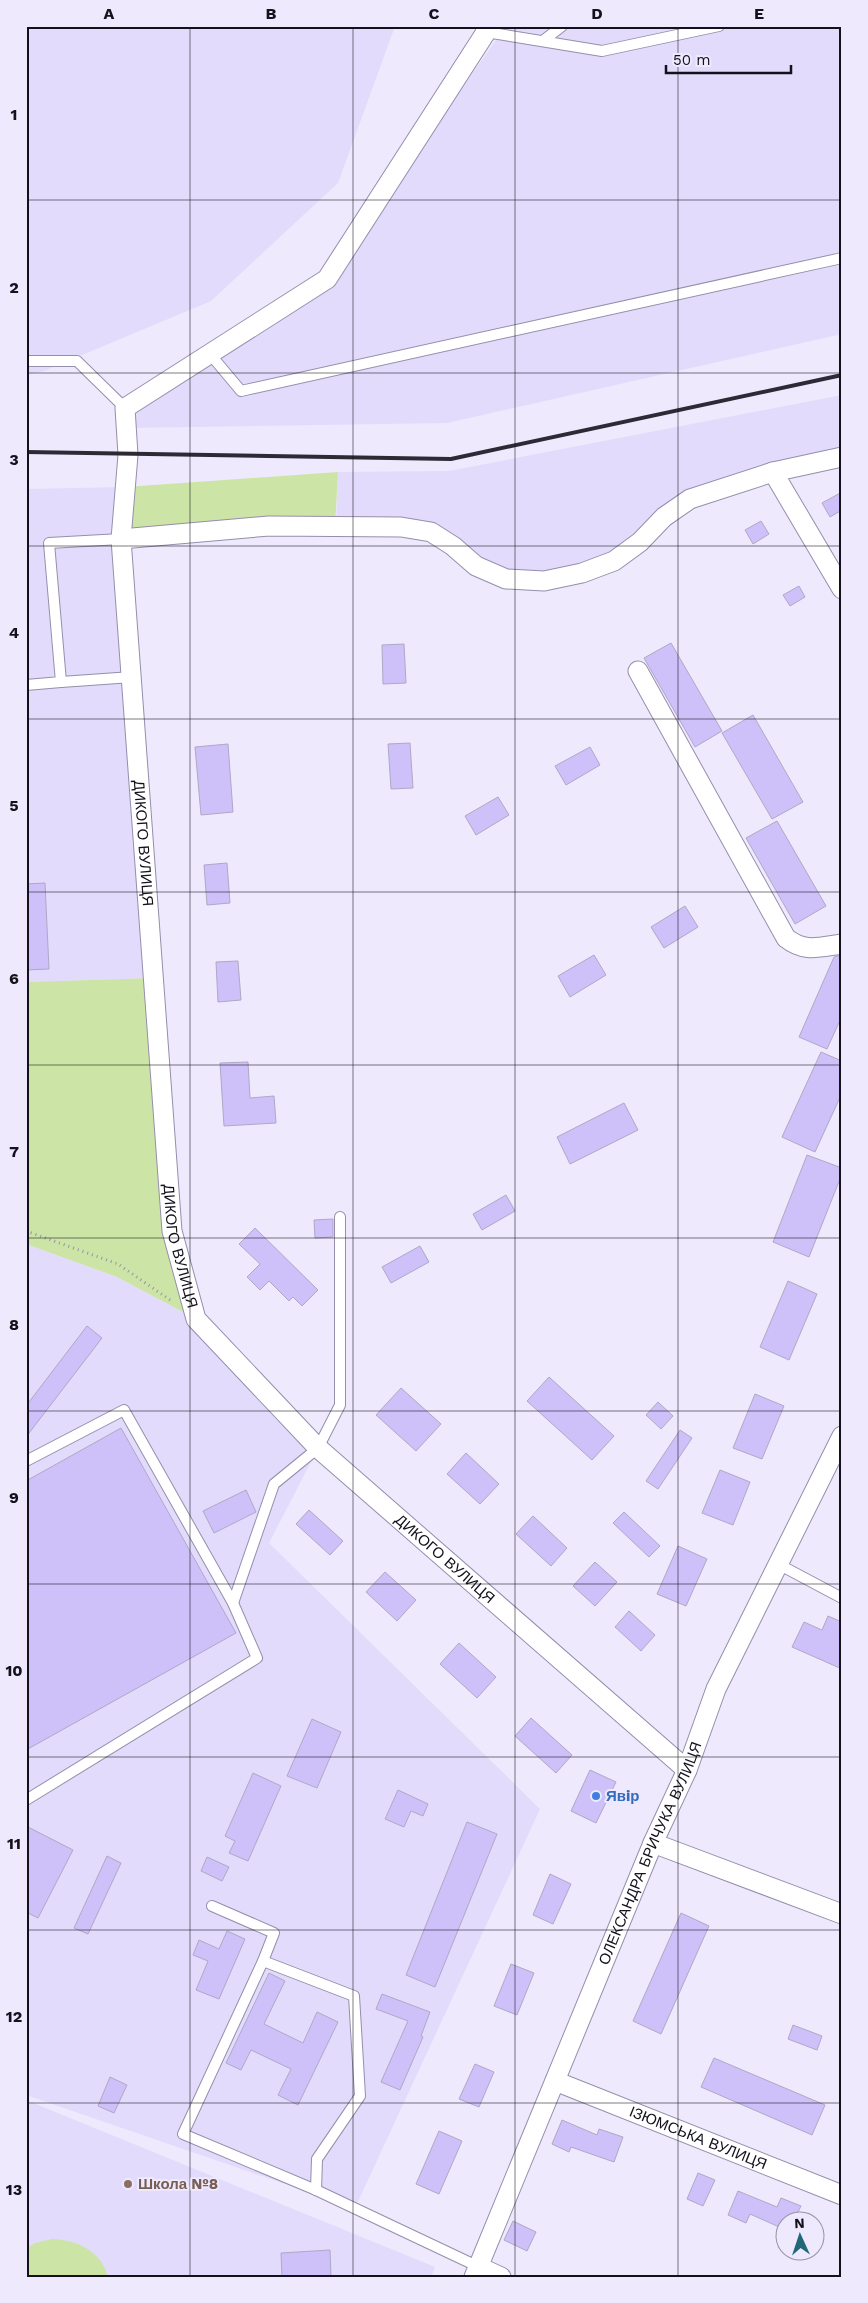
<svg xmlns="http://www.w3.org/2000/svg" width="868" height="2303" font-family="'Work Sans',sans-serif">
<rect width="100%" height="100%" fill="#eee9fd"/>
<g fill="#e2dbfb">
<path d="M26 26H395L338 183 211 301 44 371 26 375Z"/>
<path d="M506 26H842V334L447 423 126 428 125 408 327 279Z"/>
<path d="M842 395V457L690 499 614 561 506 579 431 532 336 527 338 472 449 471Z"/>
<path d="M125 487 154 978 26 982V489Z"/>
<path d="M26 1244 117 1277 196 1319 318 1448 269 1543 540 1809 355 2208 26 2095Z"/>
<path d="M26 2100 435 2267 431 2277H26Z"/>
</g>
<g fill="#cce5a7">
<path d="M338 472 335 527 121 539 125 487Z"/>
<path d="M154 978 172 1231 196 1319 117 1277 26 1244V982Z"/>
<path d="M52 2239C76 2240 101 2250 108 2277H26V2249L35 2243Z"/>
</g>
<g fill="#cec0f8" stroke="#afa8c6">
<path d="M842 492V510L830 517 822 503Z"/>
<path d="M761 521 769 534 753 544 745 530Z"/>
<path d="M799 586 805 597 790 606 783 595Z"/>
<path d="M671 643 722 731 695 747 644 658Z"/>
<path d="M404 644 406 683 383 684 382 645Z"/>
<path d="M753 715 803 802 772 819 722 733Z"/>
<path d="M410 743 413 788 391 789 388 744Z"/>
<path d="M228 744 233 812 201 815 195 747Z"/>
<path d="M590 747 600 765 566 785 555 766Z"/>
<path d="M498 797 509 815 476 835 465 816Z"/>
<path d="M777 821 826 906 795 924 746 838Z"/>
<path d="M227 863 230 903 207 905 204 865Z"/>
<path d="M45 883 49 969 26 970V884Z"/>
<path d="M685 906 698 927 664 948 651 927Z"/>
<path d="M594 955 606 975 570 997 558 976Z"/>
<path d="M842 955V1016L827 1049 799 1037 834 957Z"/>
<path d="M238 961 241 1000 218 1002 216 962Z"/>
<path d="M821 1052 842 1061V1093L815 1152 782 1137Z"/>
<path d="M248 1062 250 1098 274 1096 276 1123 224 1126 220 1063Z"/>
<path d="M624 1103 638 1130 570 1164 557 1137Z"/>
<path d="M807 1155 842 1168V1174L809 1257 773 1242Z"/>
<path d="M506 1195 515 1211 482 1230 473 1214Z"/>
<path d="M333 1219V1237L315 1238 314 1220Z"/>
<path d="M255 1228 318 1290 302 1306 293 1297 289 1301 269 1281 260 1290 247 1277 260 1264 239 1244Z"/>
<path d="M420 1246 429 1262 391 1283 382 1267Z"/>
<path d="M788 1281 817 1294 789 1360 760 1347Z"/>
<path d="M87 1326 102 1338 26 1437V1406Z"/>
<path d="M549 1377 614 1436 592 1460 527 1401Z"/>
<path d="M401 1388 441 1424 416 1451 376 1415Z"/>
<path d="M755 1394 784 1406 762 1459 733 1448Z"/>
<path d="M658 1402 673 1416 661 1429 646 1415Z"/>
<path d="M121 1428 236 1633 26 1750V1481Z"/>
<path d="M680 1430 692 1438 658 1489 646 1481Z"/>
<path d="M466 1453 499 1484 480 1504 447 1474Z"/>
<path d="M720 1470 750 1482 733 1525 702 1513Z"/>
<path d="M246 1490 256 1512 214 1533 203 1511Z"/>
<path d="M309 1510 343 1541 330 1555 296 1524Z"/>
<path d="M624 1512 660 1546 649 1557 613 1523Z"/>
<path d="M533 1516 567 1548 551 1566 516 1534Z"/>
<path d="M678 1546 707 1559 686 1606 657 1594Z"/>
<path d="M595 1562 617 1582 595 1606 573 1586Z"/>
<path d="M385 1572 416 1600 397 1621 366 1592Z"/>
<path d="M629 1611 655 1635 641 1651 615 1627Z"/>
<path d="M828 1616 842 1622V1669L792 1647 804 1622 822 1630Z"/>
<path d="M459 1643 496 1677 477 1698 440 1664Z"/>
<path d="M531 1718 572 1755 556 1773 515 1736Z"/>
<path d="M312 1719 341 1732 317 1788 287 1776Z"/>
<path d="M590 1770 616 1782 596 1823 571 1811Z"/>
<path d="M253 1773 281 1786 248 1861 229 1853 235 1841 225 1836Z"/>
<path d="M398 1790 428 1804 423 1816 411 1811 404 1827 385 1819Z"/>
<path d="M467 1822 497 1834 435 1987 406 1975Z"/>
<path d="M26 1826 73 1850 38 1918 26 1912Z"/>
<path d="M107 1856 121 1863 88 1934 74 1928Z"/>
<path d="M207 1857 229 1867 222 1881 201 1871Z"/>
<path d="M550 1874 571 1884 553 1924 533 1915Z"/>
<path d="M681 1913 709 1926 661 2034 633 2021Z"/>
<path d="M227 1931 245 1939 219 1999 196 1990 208 1961 193 1955 199 1940 219 1949Z"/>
<path d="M511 1964 534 1973 517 2015 494 2006Z"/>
<path d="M269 1973 285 1981 264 2024 303 2043 317 2012 338 2022 298 2105 278 2095 291 2069 251 2050 241 2070 226 2063Z"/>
<path d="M382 1994 430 2012 421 2036 423 2037 400 2090 381 2082 408 2021 376 2009Z"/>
<path d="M793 2025 822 2036 817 2050 788 2039Z"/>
<path d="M714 2058 825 2105 812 2135 701 2087Z"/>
<path d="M475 2064 494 2072 479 2107 459 2099Z"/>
<path d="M110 2077 127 2085 114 2113 98 2106Z"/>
<path d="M562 2120 597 2135 599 2129 623 2137 614 2162 571 2147 569 2152 552 2144Z"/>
<path d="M439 2131 462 2141 439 2194 416 2184Z"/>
<path d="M698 2173 715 2180 703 2206 687 2199Z"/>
<path d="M738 2191 777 2207 781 2198 801 2206 794 2220H786V2230L750 2214 746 2223 728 2215Z"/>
<path d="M513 2221 536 2232 527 2251 504 2240Z"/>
<path d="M330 2250 331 2277H282L281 2253Z"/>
</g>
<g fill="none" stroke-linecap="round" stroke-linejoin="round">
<g stroke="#958eac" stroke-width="12">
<g id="service">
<path d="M486 32 602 51 719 26"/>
<path d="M544 40 562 26"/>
<path d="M210 354 241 391 842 258"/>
<path d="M26 361H77L125 408"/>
<path d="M61 682 132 677"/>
<path d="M26 685 61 682 49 543 121 539"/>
<path d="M26 1461 124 1410 233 1603 257 1658 26 1800"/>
<path d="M778 1564 842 1598"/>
<path d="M233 1603 274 1484 318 1448 340 1405V1217"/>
<path d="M212 1906 274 1933 263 1961 183 2134 316 2190 479 2267"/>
<path d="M263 1961 354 1996 360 2096 317 2159 316 2190"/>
</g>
</g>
<g stroke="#958eac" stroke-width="21">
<g id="minor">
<path id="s1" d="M485 26 486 32 327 279 125 408 128 455 121 539 172 1231 196 1319 318 1448 687 1770"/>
<path d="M773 472 842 589"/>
<path d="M121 539 269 526 401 527 431 532 453 546 476 566 506 579 544 581 582 573 614 561 640 542 664 517 690 499 773 472 842 457"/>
<path d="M638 671 786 938C805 953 819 947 842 944"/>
<path d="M653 1843 842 1914"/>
<path id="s2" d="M555 2081 842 2195"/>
<path d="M479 2267 501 2277"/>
<path id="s3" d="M474 2277 653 1843 687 1770 716 1689 842 1436"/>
</g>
</g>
<path stroke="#9894a4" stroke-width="3" stroke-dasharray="1 4" stroke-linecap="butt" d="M26 1231 118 1264 173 1302"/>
<use href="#service" stroke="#fff" stroke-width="10"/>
<use href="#minor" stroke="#fff" stroke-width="19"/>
<path stroke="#2d2a36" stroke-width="4" d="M26 452 451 459 842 375"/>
</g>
<path fill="none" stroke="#14111c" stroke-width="1" stroke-opacity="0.55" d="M190 26V2277M353 26V2277M515 26V2277M678 26V2277M26 200H842M26 373H842M26 546H842M26 719H842M26 892H842M26 1065H842M26 1238H842M26 1411H842M26 1584H842M26 1757H842M26 1930H842M26 2103H842"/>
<circle fill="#3f7fe0" stroke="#eee9fd" stroke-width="2" cx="596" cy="1796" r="5"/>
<circle fill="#8d6e63" stroke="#eee9fd" stroke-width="2" cx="128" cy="2184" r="5"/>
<g text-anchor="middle" stroke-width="4" stroke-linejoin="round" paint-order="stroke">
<g font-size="15" fill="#14111c" stroke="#eee9fd">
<text dy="5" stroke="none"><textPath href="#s1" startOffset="976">ДИКОГО ВУЛИЦЯ</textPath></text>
<text dy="5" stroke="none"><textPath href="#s1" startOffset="1381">ДИКОГО ВУЛИЦЯ</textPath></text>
<text dy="5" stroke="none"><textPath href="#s1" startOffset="1802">ДИКОГО ВУЛИЦЯ</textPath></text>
<text dy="5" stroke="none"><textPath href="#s3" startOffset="459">ОЛЕКСАНДРА БРИЧУКА ВУЛИЦЯ</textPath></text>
<text dy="5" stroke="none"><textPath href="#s2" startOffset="154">ІЗЮМСЬКА ВУЛИЦЯ</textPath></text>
</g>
<g font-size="15" font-weight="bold" fill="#366cbe" stroke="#eee9fd" text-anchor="start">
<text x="606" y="1801">Явiр</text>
</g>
<g font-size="15" font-weight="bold" fill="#785e54" stroke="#eee9fd" text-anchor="start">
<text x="138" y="2189">Школа №8</text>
</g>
</g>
<rect width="868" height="2303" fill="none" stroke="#eee9fd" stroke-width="55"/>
<g transform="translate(800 2236) rotate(357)"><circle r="24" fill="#eee9fd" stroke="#9793a3"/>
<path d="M0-4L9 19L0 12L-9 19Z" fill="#216777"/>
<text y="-8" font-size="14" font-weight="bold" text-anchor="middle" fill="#14111c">N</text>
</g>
<path d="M666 65v8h125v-8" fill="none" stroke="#14111c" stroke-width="2.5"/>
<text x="673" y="65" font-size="15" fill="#14111c" stroke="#eee9fd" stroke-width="4" paint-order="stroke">50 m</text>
<rect x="28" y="28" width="812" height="2248" fill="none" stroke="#14111c" stroke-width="2"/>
<g font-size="16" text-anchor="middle" font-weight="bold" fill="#14111c">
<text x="109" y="19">A</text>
<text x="271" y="19">B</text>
<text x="434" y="19">C</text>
<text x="597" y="19">D</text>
<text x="759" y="19">E</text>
<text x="14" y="120">1</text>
<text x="14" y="293">2</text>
<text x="14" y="465">3</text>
<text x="14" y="638">4</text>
<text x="14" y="811">5</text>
<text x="14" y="984">6</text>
<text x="14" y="1157">7</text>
<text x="14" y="1330">8</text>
<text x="14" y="1503">9</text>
<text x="14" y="1676">10</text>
<text x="14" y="1849">11</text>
<text x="14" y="2022">12</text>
<text x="14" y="2195">13</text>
</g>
</svg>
